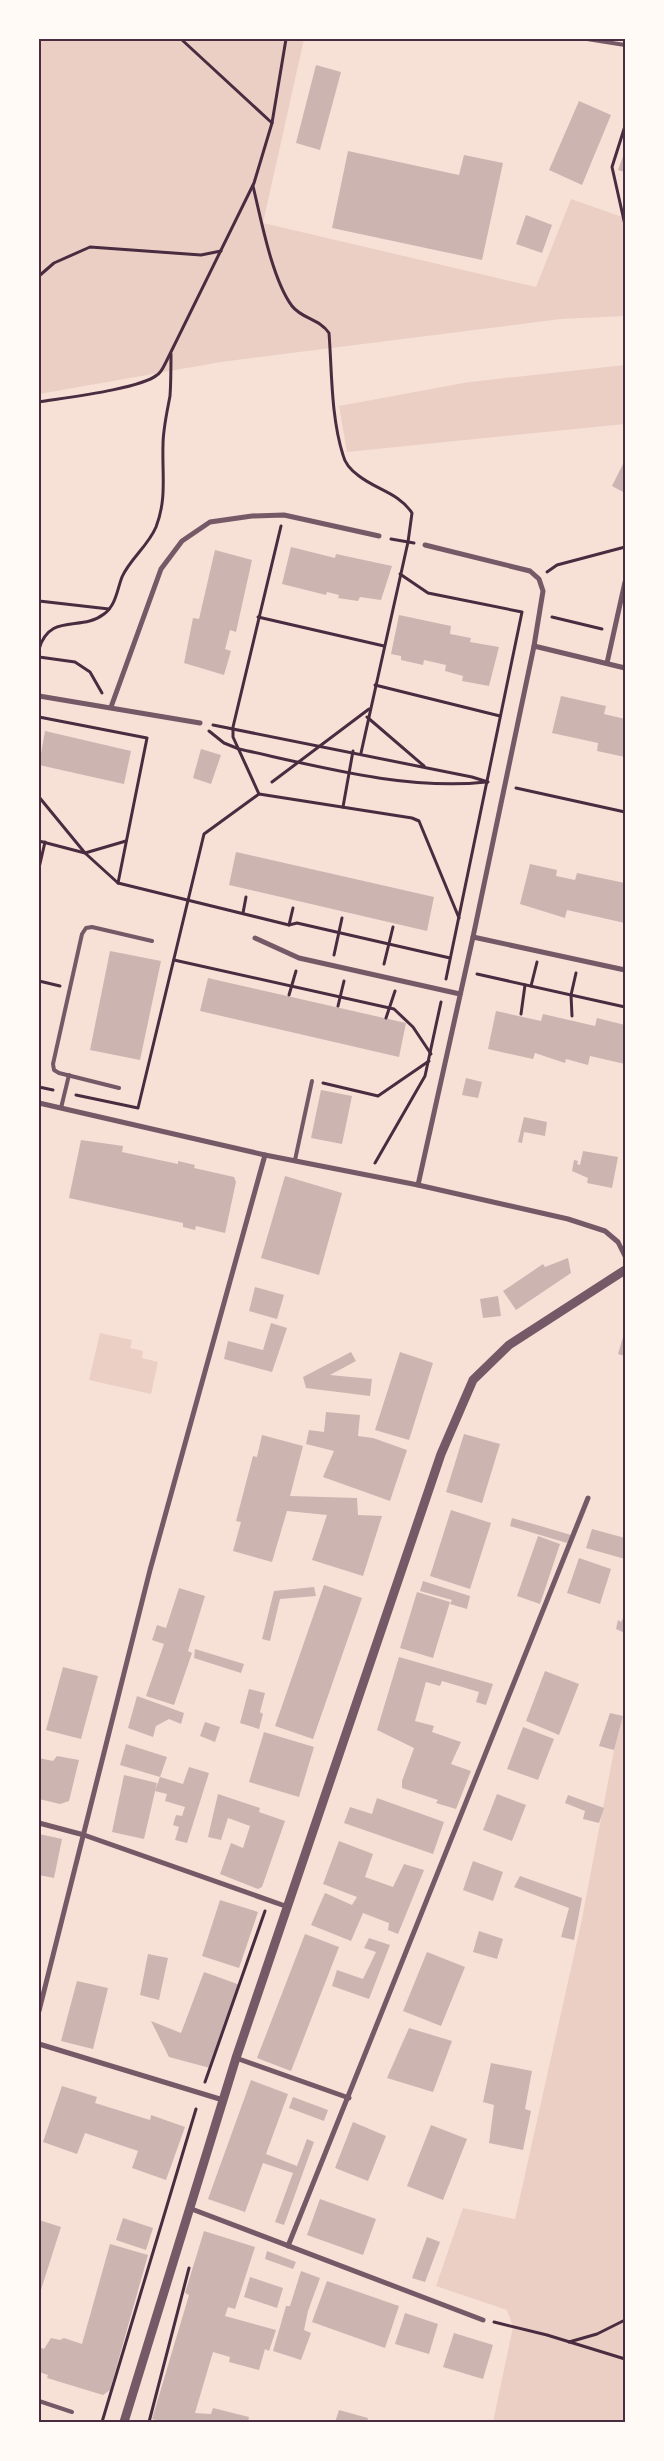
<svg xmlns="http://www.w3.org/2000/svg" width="664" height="2461" font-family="Raleway,sans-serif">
<rect width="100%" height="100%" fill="#f7e1d7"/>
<g fill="#ebcfc5">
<path d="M39 39H304L263 223 536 287 571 199 625 218V316L561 319 221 362 39 394Z"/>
<path d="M625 365V424L347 452 339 406 469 382Z"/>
<path d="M100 1333 132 1340 130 1348 143 1351 142 1358 158 1362 151 1394 89 1380Z"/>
<path d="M625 1707V2422H493L513 2327 507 2310 436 2286 463 2208 515 2219 582 1919 614 1750Z"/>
</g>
<g fill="#ccb4b1">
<path d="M316 65 341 72 320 150 296 143Z"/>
<path d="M579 101 611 115 582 185 549 170Z"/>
<path d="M348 151 459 175 464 155 503 163 482 260 332 228Z"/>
<path d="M625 151V172L618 170Z"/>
<path d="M526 215 552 225 542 253 516 244Z"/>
<path d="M625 460V493L612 486Z"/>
<path d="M291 547 335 558 336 554 392 566 381 600 360 597 358 601 338 598 339 595 327 592 326 595 282 584Z"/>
<path d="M215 550 252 560 236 632 230 630 225 649 231 651 224 675 184 663 193 618 199 619Z"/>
<path d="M399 615 451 626 450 634 471 638 470 642 499 647 489 686 462 681 463 676 445 671 446 665 424 660 423 665 401 660V656L391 654Z"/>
<path d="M561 696 606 706 604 714 625 719V757L597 751 598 743 552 733Z"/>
<path d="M45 731 131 751 124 784 39 765Z"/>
<path d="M201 749 221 755 211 784 193 778Z"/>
<path d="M236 852 434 897 427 931 229 885Z"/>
<path d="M530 864 557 870 556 876 575 880 577 873 625 883V923L567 910 565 918 520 904Z"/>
<path d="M110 951 161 961 140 1060 90 1050Z"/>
<path d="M208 978 406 1023 399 1057 200 1011Z"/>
<path d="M496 1011 541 1021 543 1014 595 1026 597 1018 625 1025V1064L590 1056 588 1065 566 1059 565 1063 535 1053 533 1059 488 1049Z"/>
<path d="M466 1078 482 1082 478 1098 462 1095Z"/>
<path d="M321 1090 352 1096 342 1144 311 1138Z"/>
<path d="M524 1117 547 1122 545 1136 524 1132 522 1143 518 1142Z"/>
<path d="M81 1140 123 1146 122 1152 178 1164V1161L195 1165 194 1168 234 1177 236 1182 225 1233 196 1226 195 1230 183 1227V1223L69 1198Z"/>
<path d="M583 1151 618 1157 612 1188 587 1183 588 1178 572 1171 574 1160 578 1161 577 1164 580 1165Z"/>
<path d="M285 1176 342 1193 319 1275 261 1258Z"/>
<path d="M568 1258 571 1273 516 1310 503 1291 543 1264 545 1267Z"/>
<path d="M255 1287 284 1295 277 1319 249 1311Z"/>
<path d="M498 1296 501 1316 483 1318 480 1299Z"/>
<path d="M271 1323 287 1328 272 1372 224 1359 228 1341 263 1350Z"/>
<path d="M625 1330V1356L618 1354Z"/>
<path d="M351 1352 356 1361 330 1375 372 1379 370 1396 306 1388 303 1377Z"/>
<path d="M400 1352 433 1363 409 1440 375 1430Z"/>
<path d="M326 1412 360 1415 358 1436 373 1438 407 1450 390 1501 323 1477 334 1451 306 1444 309 1430 324 1432Z"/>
<path d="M464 1434 500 1444 482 1503 446 1492Z"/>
<path d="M262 1435 303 1446 290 1496 357 1498 358 1515 382 1516 363 1576 312 1560 327 1515 287 1511 272 1562 233 1551 241 1522 236 1521 253 1456 257 1457Z"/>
<path d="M451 1510 491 1523 470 1589 430 1576Z"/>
<path d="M512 1518 537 1525 571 1535 567 1543 510 1526Z"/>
<path d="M592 1529 625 1538V1559L586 1548Z"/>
<path d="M538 1536 560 1544 540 1604 517 1596Z"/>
<path d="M579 1558 611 1569 600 1604 567 1593Z"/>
<path d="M423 1581 470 1596 467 1609 450 1604 452 1600 420 1591Z"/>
<path d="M324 1585 362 1598 313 1739 275 1726Z"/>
<path d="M314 1587 316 1596 280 1599 270 1641 262 1639 274 1591Z"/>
<path d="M179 1588 205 1596 188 1651 192 1653 174 1705 146 1696 164 1644 152 1640 157 1625 166 1628Z"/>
<path d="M417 1592 450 1602 433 1658 400 1648Z"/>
<path d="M623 1618 625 1620V1633L616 1629 618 1620 621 1622Z"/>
<path d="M195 1649 244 1664 241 1673 194 1658Z"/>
<path d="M399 1657 493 1684 486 1705 476 1702 479 1692 442 1681 440 1686 426 1682 415 1721 434 1726 432 1732 461 1742 451 1764 471 1771 456 1809 436 1803 438 1800 402 1788V1781L414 1748 377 1730Z"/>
<path d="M63 1667 98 1676 81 1739 46 1730Z"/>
<path d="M545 1671 579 1684 559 1735 526 1721Z"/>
<path d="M249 1689 265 1693 260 1712 263 1714 259 1729 240 1723Z"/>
<path d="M137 1696 184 1713 181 1724 169 1719 156 1726 153 1737 128 1728Z"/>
<path d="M610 1713 623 1716 614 1750 599 1746Z"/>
<path d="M205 1722 220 1727 215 1742 200 1736Z"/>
<path d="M523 1727 554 1739 538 1780 507 1769Z"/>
<path d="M264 1732 314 1747 299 1797 249 1782Z"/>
<path d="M126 1744 167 1757 160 1777 183 1784 189 1767 209 1773 187 1843 175 1840 179 1827 173 1825 176 1815 182 1816 185 1807 165 1801 167 1794 155 1791 160 1777 120 1765Z"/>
<path d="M57 1756 79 1760 69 1801 60 1804 39 1799V1758L53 1761Z"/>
<path d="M124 1775 157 1783 144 1839 112 1832Z"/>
<path d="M218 1794 260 1808 259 1812 285 1821 262 1887 258 1889 220 1874 231 1843 243 1848 250 1826 228 1818 221 1840 208 1837Z"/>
<path d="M497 1794 526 1805 512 1841 483 1830Z"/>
<path d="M568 1795 604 1808 599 1823 583 1819 585 1811 565 1803Z"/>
<path d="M377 1798 444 1822 433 1854 344 1823 350 1807 372 1814Z"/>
<path d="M39 1834 62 1839 54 1878 39 1875Z"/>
<path d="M339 1841 373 1854 365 1877 393 1887 404 1864 424 1870 398 1934 388 1930 389 1923 363 1913 351 1941 311 1925 325 1893 352 1905 357 1897 323 1884Z"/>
<path d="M473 1861 503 1872 493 1901 463 1890Z"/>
<path d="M520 1876 582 1898 574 1940 561 1937 569 1908 514 1887Z"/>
<path d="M220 1900 258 1912 239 1968 202 1956Z"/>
<path d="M479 1931 503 1939 497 1959 473 1952Z"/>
<path d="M305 1934 339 1947 291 2071 257 2058Z"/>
<path d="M369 1938 390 1945 369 1999 332 1986 337 1970 363 1979 376 1952 364 1948Z"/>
<path d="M427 1952 465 1967 441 2026 403 2011Z"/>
<path d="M148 1954 168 1958 159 2000 140 1995Z"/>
<path d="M204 1972 240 1985 210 2068 169 2057 151 2021 181 2033Z"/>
<path d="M77 1981 108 1988 93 2049 61 2041Z"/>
<path d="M409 2028 452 2041 433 2092 387 2078Z"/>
<path d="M491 2063 532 2071 525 2109 531 2111 523 2150 489 2143 494 2105 483 2102Z"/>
<path d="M251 2080 288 2094 266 2154 297 2166 307 2139 314 2142 284 2225 275 2222 293 2173 263 2163 245 2212 208 2199Z"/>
<path d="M62 2086 97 2097 95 2103 150 2120 151 2115 185 2127 166 2180 132 2168 138 2151 85 2133 77 2154 43 2142Z"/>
<path d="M293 2097 328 2110 324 2121 289 2108Z"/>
<path d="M353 2122 386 2136 368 2181 335 2168Z"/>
<path d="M431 2125 467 2139 443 2200 407 2186Z"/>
<path d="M320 2199 376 2219 363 2255 307 2235Z"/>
<path d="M123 2218 153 2228 146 2250 116 2240Z"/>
<path d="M39 2220 61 2227 39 2296Z"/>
<path d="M204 2231 255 2247 235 2309 228 2307 225 2316 276 2330 269 2351 265 2349 259 2370 229 2362 230 2357 213 2352 195 2413 211 2414 213 2408 249 2417 248 2422H164L152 2419 189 2295 185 2293Z"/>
<path d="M427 2237 440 2242 425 2282 412 2278Z"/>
<path d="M110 2244 148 2255 110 2390 103 2395 47 2378 48 2375 39 2372V2347L44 2349 51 2338 60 2340 64 2338 82 2344Z"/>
<path d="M267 2251 296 2262 293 2269 265 2259Z"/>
<path d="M301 2271 320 2278 308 2311 304 2330 311 2333 301 2360 273 2351 286 2306H290Z"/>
<path d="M250 2277 283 2288 277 2308 244 2297Z"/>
<path d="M327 2281 399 2306 385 2348 312 2322Z"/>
<path d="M405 2313 438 2324 429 2354 395 2344Z"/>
<path d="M454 2333 493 2345 483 2379 443 2367Z"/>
<path d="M339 2410 368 2418 367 2422H335Z"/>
</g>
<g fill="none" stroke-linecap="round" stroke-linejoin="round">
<g stroke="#4a2c40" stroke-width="3">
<path d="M181 39 272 123"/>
<path d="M625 126 612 167 625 225"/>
<path d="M253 186C261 219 272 279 292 306 302 319 320 319 329 333 332 373 331 417 343 455 345 464 352 471 359 476 377 490 399 493 412 513L408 542 361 753"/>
<path d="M39 276 54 263 90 247 201 255 221 251"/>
<path d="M39 402C63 398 140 389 157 375 161 373 164 366 166 362L254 183 272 123 286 39"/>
<path d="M391 539 414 543"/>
<path d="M547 572 557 565 625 547"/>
<path d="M400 574 428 593 522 612 446 979"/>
<path d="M39 601 109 609"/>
<path d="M258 617 384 646"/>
<path d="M552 617 602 629"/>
<path d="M39 649C50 612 81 632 104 614 116 605 117 590 122 577 130 559 148 546 156 527 167 499 162 474 163 445 163 429 167 412 170 396 171 382 171 368 171 354"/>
<path d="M39 657 75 662 90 672 102 693"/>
<path d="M375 685 500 716"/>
<path d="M39 717 147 738 118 883"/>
<path d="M367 717 424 766"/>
<path d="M213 725 472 777 488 782"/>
<path d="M209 731 224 743 239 749C317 766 407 791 486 782"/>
<path d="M272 782 369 709"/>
<path d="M516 788 625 812"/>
<path d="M259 794 233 737V727L281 526"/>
<path d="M39 797 85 853 118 883 289 925 297 923 450 958"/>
<path d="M343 807 353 751"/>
<path d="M39 841 85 853 126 841"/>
<path d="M39 868 45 842"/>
<path d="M243 913 246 897"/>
<path d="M289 925 293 908"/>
<path d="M334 955 342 918"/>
<path d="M174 960 394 1009 413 1027 431 1054"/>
<path d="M384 964 393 927"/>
<path d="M477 974 625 1007"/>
<path d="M39 981 60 986"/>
<path d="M531 986 537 962"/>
<path d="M289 995 296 971"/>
<path d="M338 1006 344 981"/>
<path d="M521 1014 525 985"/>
<path d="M572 1016 571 995 576 973"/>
<path d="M386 1018 395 991"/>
<path d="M323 1083 378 1096 429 1061"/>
<path d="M39 1087 53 1090"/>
<path d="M76 1095 138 1108 204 834 259 794 412 818 419 821 459 918"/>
<path d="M375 1163 425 1076 441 1002"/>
<path d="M205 2082 265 1911"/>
<path d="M494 2322 547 2335 625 2359"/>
<path d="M569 2342 597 2334 625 2320"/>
<path d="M102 2422 196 2109"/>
<path d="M149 2422 189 2268"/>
</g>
<g stroke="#755966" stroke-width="4">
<path d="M587 39 625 45"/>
<path d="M119 1088 59 1073 54 1070 53 1064 82 934 86 928 92 927 152 941"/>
<path d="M61 1108 69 1075"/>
<path d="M295 1160 312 1081"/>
<path d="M39 2401 72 2412"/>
</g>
<g stroke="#755966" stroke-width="5">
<path d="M534 646 625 668"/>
<path d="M607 663 625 582"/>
<path d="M39 696 200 723"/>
<path d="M111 707 161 569 182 541 210 522 252 516 284 515 379 536"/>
<path d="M473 937 625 970"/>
<path d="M255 938 299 958 460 994"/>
<path d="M39 1103 265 1155 418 1185 568 1219 605 1231 618 1242 625 1256"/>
<path d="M418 1185 473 937 534 646 543 591 539 579 530 571 425 545"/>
<path d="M39 1823 84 1835 288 1907"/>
<path d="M39 2011 150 1570 265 1155"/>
<path d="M39 2044 223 2100"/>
<path d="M236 2058 349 2098"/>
<path d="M189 2208 483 2320"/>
<path d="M288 2246 588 1498"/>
</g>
<path stroke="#755966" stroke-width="9" d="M124 2422 236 2058 441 1454 473 1380 509 1345 625 1270"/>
</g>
<rect width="664" height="2461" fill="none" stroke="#fffaf5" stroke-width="80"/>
<rect x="40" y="40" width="584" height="2381" fill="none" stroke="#4a2c40" stroke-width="2"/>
</svg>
